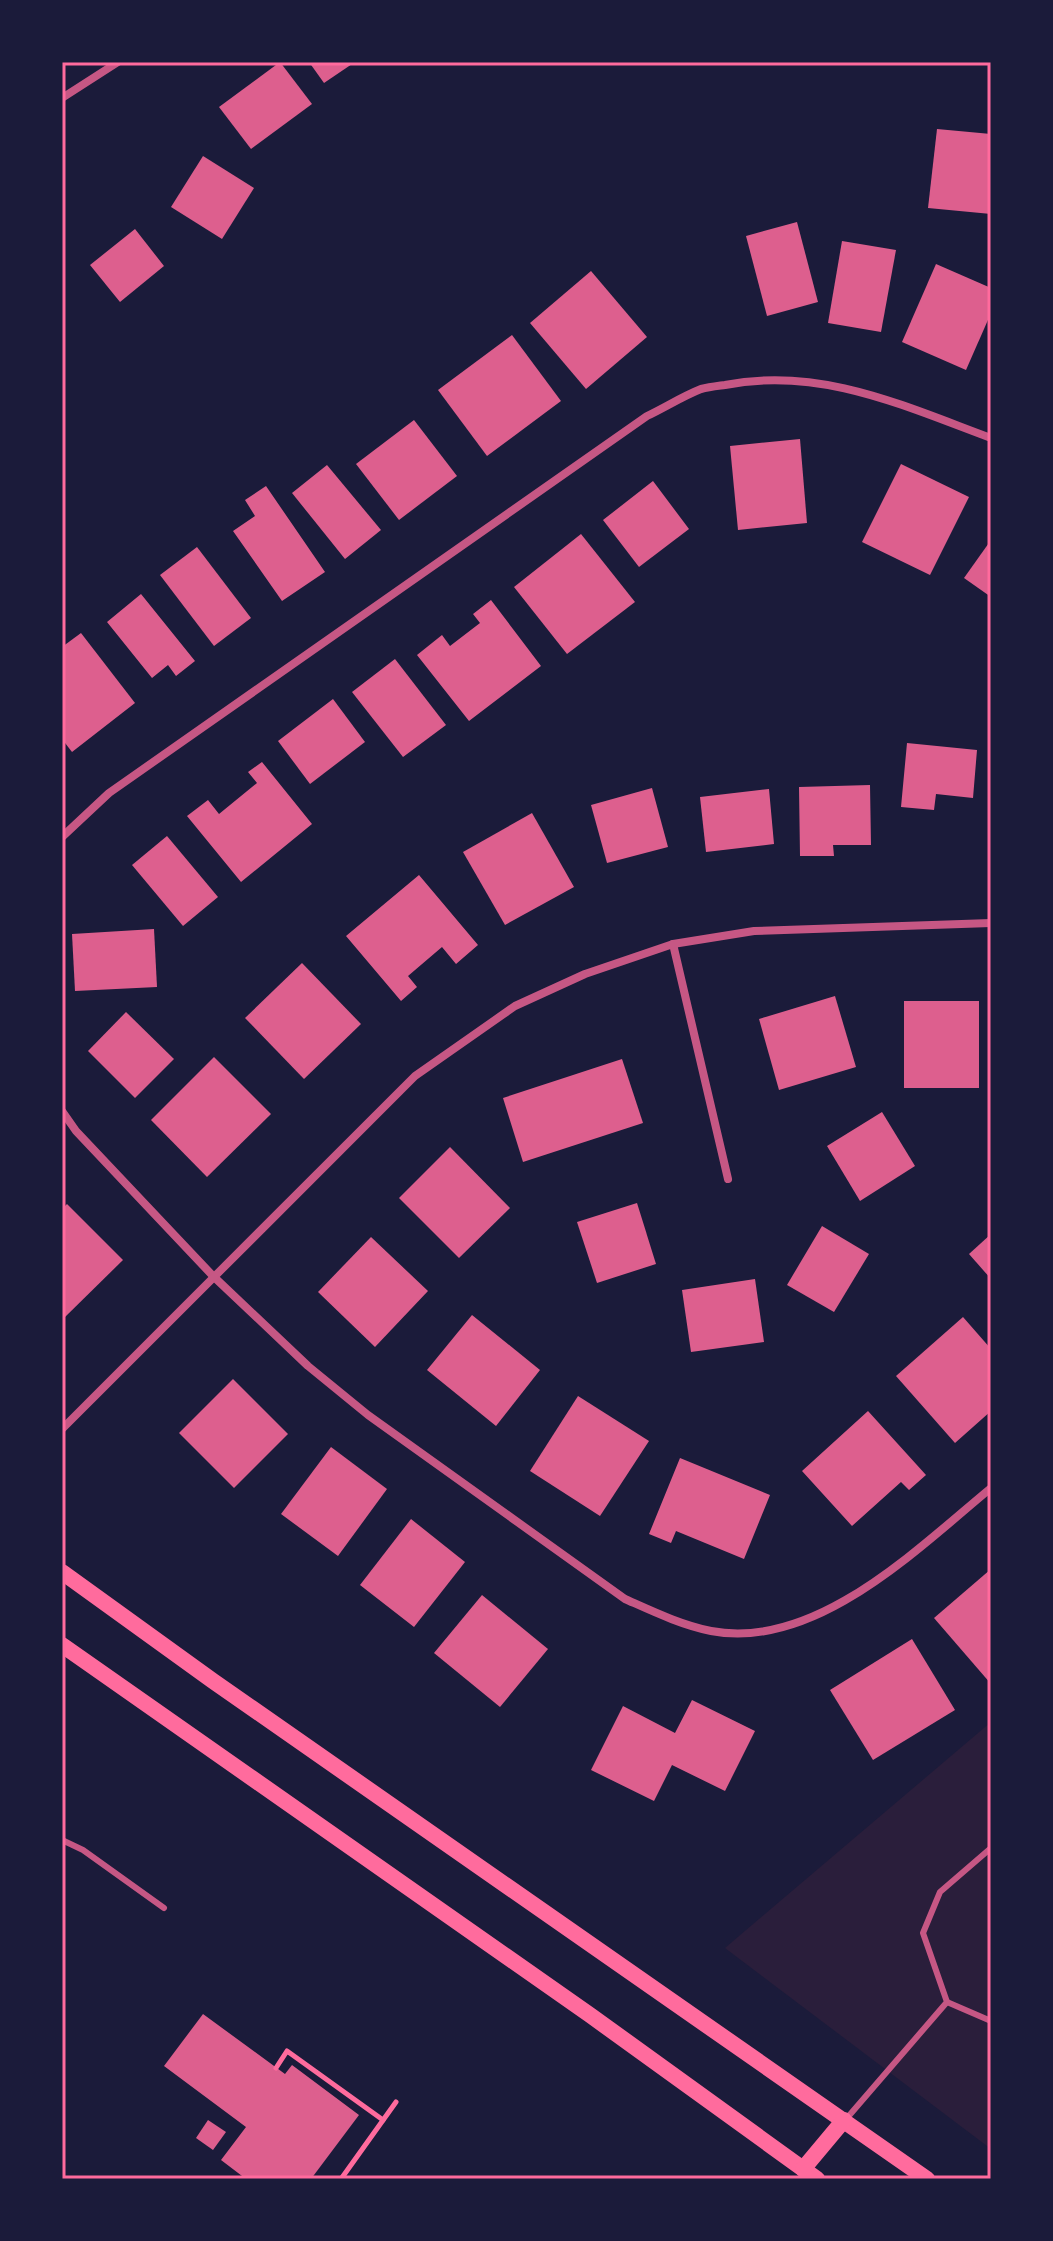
<svg xmlns="http://www.w3.org/2000/svg" width="1053" height="2241" font-family="Overpass,sans-serif">
<rect width="100%" height="100%" fill="#1b1b3a"/>
<path fill="#2a1e3b" d="M991 1722V2149L725 1948Z"/>
<g fill="#dd5f8e">
<path d="M280 62 312 104 251 149 219 107Z"/>
<path d="M309 62H355L324 83Z"/>
<path d="M937 129 991 134V214L928 208Z"/>
<path d="M203 156 254 188 222 239 171 207Z"/>
<path d="M797 222 818 302 767 316 746 236Z"/>
<path d="M135 229 164 266 120 302 90 265Z"/>
<path d="M842 241 896 250 881 332 828 323Z"/>
<path d="M936 264 991 288V313L966 370 902 342Z"/>
<path d="M591 271 647 337 586 389 530 323Z"/>
<path d="M512 335 561 401 487 456 438 390Z"/>
<path d="M414 420 457 476 399 520 356 464Z"/>
<path d="M800 439 807 523 738 530 730 446Z"/>
<path d="M901 464 969 497 930 575 862 542Z"/>
<path d="M327 465 381 530 345 559 292 493Z"/>
<path d="M653 481 689 529 639 567 603 520Z"/>
<path d="M266 486 325 572 282 601 233 531 255 516 245 500Z"/>
<path d="M581 534 635 602 567 654 514 587Z"/>
<path d="M991 540V597L964 578Z"/>
<path d="M197 547 251 618 214 646 160 575Z"/>
<path d="M141 594 195 661 176 676 168 665 152 678 107 622Z"/>
<path d="M491 600 541 666 469 721 417 655 442 635 450 646 480 623 473 614Z"/>
<path d="M81 633 135 703 72 752 62 739V647Z"/>
<path d="M395 659 446 725 403 757 352 692Z"/>
<path d="M333 699 365 742 310 784 278 741Z"/>
<path d="M907 743 977 750 973 798 936 794 934 810 901 807Z"/>
<path d="M262 762 312 824 241 882 187 816 208 800 219 814 257 783 248 772Z"/>
<path d="M870 785 871 845H833L834 856H800L799 787Z"/>
<path d="M652 788 668 847 607 863 591 805Z"/>
<path d="M769 789 774 844 706 852 700 797Z"/>
<path d="M532 813 574 887 505 925 463 852Z"/>
<path d="M167 836 218 897 183 926 132 865Z"/>
<path d="M419 875 478 945 456 964 442 947 408 976 417 987 401 1001 346 936Z"/>
<path d="M154 929 157 987 75 991 72 934Z"/>
<path d="M302 963 361 1024 304 1079 245 1018Z"/>
<path d="M835 996 856 1067 779 1090 759 1019Z"/>
<rect x="904" y="1001" width="75" height="87"/>
<path d="M126 1012 174 1059 135 1098 88 1051Z"/>
<path d="M214 1057 271 1114 207 1177 151 1120Z"/>
<path d="M622 1059 643 1123 523 1162 503 1098Z"/>
<path d="M882 1112 915 1166 860 1201 827 1146Z"/>
<path d="M450 1147 510 1208 459 1258 399 1198Z"/>
<path d="M637 1203 656 1264 597 1283 577 1222Z"/>
<path d="M67 1204 123 1260 62 1320V1209Z"/>
<path d="M822 1226 869 1254 834 1312 787 1285Z"/>
<path d="M991 1234V1279L969 1254Z"/>
<path d="M371 1237 428 1291 375 1347 318 1292Z"/>
<path d="M755 1279 764 1342 691 1352 682 1290Z"/>
<path d="M472 1315 540 1370 496 1426 427 1370Z"/>
<path d="M963 1317 991 1349V1411L955 1443 896 1376Z"/>
<path d="M233 1379 288 1434 234 1488 179 1433Z"/>
<path d="M578 1396 649 1441 600 1516 530 1471Z"/>
<path d="M868 1411 926 1475 909 1490 901 1482 852 1526 802 1471Z"/>
<path d="M331 1447 387 1489 338 1556 281 1514Z"/>
<path d="M680 1458 770 1495 744 1559 676 1531 671 1543 649 1534Z"/>
<path d="M411 1519 465 1562 414 1627 360 1585Z"/>
<path d="M991 1569V1684L934 1618Z"/>
<path d="M482 1595 548 1649 500 1707 434 1653Z"/>
<path d="M912 1639 955 1710 873 1760 830 1690Z"/>
<path d="M692 1700 755 1731 725 1791 672 1765 654 1801 591 1770 623 1706 675 1733Z"/>
<path d="M203 2014 285 2074 292 2065 359 2115 311 2179H246L221 2160 246 2127 164 2066Z"/>
<path d="M208 2120 226 2132 213 2150 196 2138Z"/>
</g>
<g fill="none" stroke-linecap="round" stroke-linejoin="round">
<g stroke="#ff6b9d" stroke-width="5">
<path d="M276 2068 287 2051 383 2120"/>
<path d="M341 2179 396 2102"/>
</g>
<g stroke="#c65784" stroke-width="6">
<path d="M62 1840 83 1850 164 1908"/>
<path d="M947 2002 991 2021"/>
<path d="M847 2118 947 2002 923 1933 940 1892 991 1848"/>
</g>
<g stroke="#c65784" stroke-width="8">
<path d="M62 98 118 62"/>
<path d="M62 837 109 793 647 416C664 408 683 396 701 389 709 387 718 386 725 385 820 366 904 406 991 438"/>
<path d="M673 944 728 1179"/>
<path d="M62 1111 76 1131 213 1276 308 1366 368 1415 625 1599C652 1611 681 1625 711 1631 815 1651 917 1549 991 1488"/>
<path d="M62 1429 415 1076 515 1006 585 974 673 944 754 931 991 923"/>
</g>
<g stroke="#ff6b9d" stroke-width="16">
<path d="M62 1572 213 1681 927 2179"/>
<path d="M62 1645 590 2015 817 2179"/>
<path d="M803 2169 844 2120"/>
</g>
</g>
<rect width="1053" height="2241" fill="none" stroke="#1b1b3a" stroke-width="128"/>
<rect x="64" y="64" width="925" height="2113" fill="none" stroke="#ff6b9d" stroke-width="3"/>
</svg>
